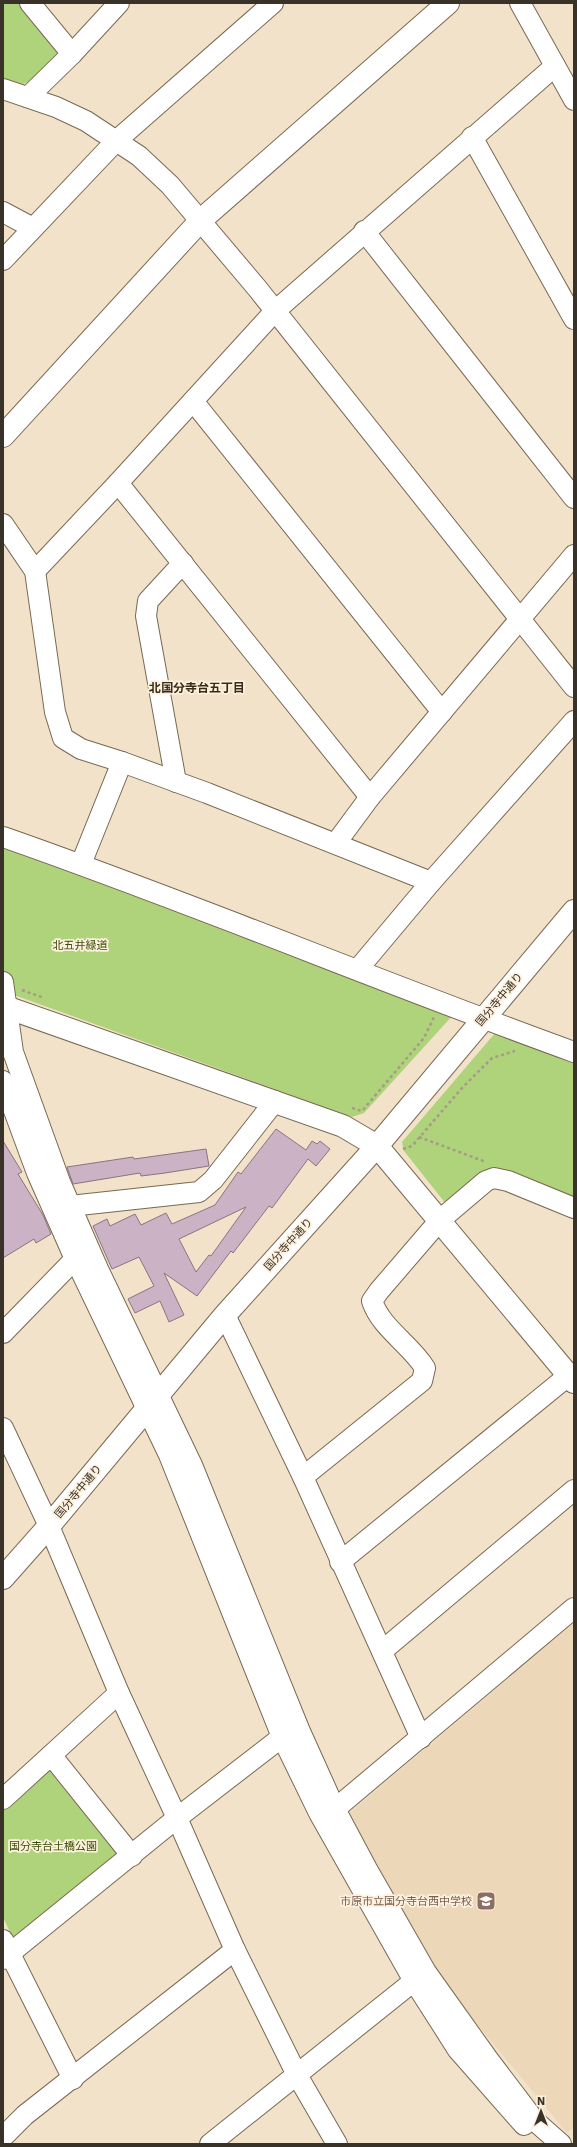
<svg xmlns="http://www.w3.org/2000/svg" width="577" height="2147" font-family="'Work Sans','Noto Sans JP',sans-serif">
<rect width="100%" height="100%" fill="#f3e2ca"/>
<path fill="#edd7b9" d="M574 1623V2127L567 2133 447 1988 348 1814Z"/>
<g fill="#afd37a">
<path d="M3 3H25L59 53 29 82 23 84 3 78Z"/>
<path d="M3 846 454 1014 364 1113 352 1117 3 991Z"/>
<path d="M496 1032 574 1062V1200L491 1169 446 1204 404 1151 402 1142Z"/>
<path d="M48 1768H55L121 1856 19 1938 12 1937 3 1917V1810Z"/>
</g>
<g fill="#cbb2c4" stroke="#8a7383" fill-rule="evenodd">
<path d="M276 1129 306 1150 312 1141 317 1144 320 1141 330 1149 316 1166 308 1159 272 1208 269 1206 233 1253 231 1251 197 1296 164 1273 184 1315 169 1322 160 1301 135 1313 128 1299 154 1286 139 1257 112 1269 93 1226 107 1219 110 1226 135 1214 141 1225 166 1213 172 1224 215 1205 238 1172 241 1174ZM246 1207 211 1256 209 1255 196 1272 179 1239Z"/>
<path d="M3 1141 22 1172 18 1174 43 1215 51 1234 36 1243 34 1239 3 1258Z"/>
<path d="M206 1149 209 1166 165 1173 141 1176 140 1173 73 1184 67 1167 133 1157 134 1159Z"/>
</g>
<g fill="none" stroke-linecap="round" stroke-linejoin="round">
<g stroke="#776953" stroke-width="22">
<g id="minor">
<path d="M30 3 72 54"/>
<path d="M520 3 574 100"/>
<path d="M3 89 56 107 86 121 139 156 170 185 257 288 574 687"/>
<path d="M28 97 72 54 119 3"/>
<path d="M472 137 574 319"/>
<path d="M3 212 33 228"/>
<path d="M364 231 574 498"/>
<path d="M3 260 116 141 273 3"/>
<path d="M193 401 442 712"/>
<path d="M118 483 370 797"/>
<path d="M3 524 35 571 55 712 63 738 81 749 122 762 207 793 431 882"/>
<path d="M35 571 118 483 275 311 555 66"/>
<path d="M176 782 146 616 148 601 183 563"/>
<path d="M3 837C195 904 383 983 574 1052"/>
<path d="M336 843 370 797 574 555"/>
<path d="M81 864 122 762"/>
<path d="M358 969 431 882 574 721"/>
<path d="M3 982 13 1052 60 1182 98 1269 192 1465 299 1729 335 1809 367 1869 426 1972 488 2059 535 2121 561 2144"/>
<path d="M3 1081 37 1173 75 1259 169 1455 282 1737 319 1813 414 1981 458 2050 524 2125"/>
<path d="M70 1206 199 1192 213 1180 275 1101"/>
<path d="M225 1315 303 1477 421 1738"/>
<path d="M3 1333 75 1259"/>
<path d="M3 1428 49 1526 119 1693 177 1818 235 1950 297 2075 337 2144"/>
<path d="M303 1477 422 1381 425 1368C410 1344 381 1328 372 1301L379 1291 440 1220 486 1181 494 1178 508 1181 574 1208"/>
<path d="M340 1562 568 1376"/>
<path d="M382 1651 574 1490"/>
<path d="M51 1755 132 1856"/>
<path d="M3 1799 119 1693"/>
<path d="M335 1809 574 1608"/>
<path d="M3 1940 73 2079"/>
<path d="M3 1959 177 1818 282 1737 294 1731"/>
<path d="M3 2137 25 2115 235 1950"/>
<path d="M210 2144 424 1973"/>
</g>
</g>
<g stroke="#776953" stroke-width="24">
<g id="tertiary">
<path d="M3 436 201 220 448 3"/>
<path d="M3 1006 343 1126 377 1146 574 1382"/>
<path d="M3 1578 49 1526 225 1315 377 1146 574 911"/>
</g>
</g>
<g stroke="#a69a88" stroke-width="2.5" stroke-dasharray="3 3" stroke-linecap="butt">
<path d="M22 990 44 998"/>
<path d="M352 1108 362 1111 424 1038 434 1017"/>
<path d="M419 1137 486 1162"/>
<path d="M403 1149 412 1146 462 1088 492 1058 515 1051"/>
</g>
<use href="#minor" stroke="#fff" stroke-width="20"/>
<use href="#tertiary" stroke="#fff" stroke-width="22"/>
</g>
<defs>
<g id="school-square" transform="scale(1)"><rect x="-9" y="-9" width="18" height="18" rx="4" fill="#8d6e63" stroke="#fdf0dc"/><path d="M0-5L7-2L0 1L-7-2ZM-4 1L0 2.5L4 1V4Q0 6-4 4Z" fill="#fff"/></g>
</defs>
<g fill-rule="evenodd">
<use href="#school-square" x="486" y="1901"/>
</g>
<g text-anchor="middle" stroke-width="3.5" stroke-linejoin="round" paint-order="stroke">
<g font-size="11" fill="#394f0a" stroke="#fdf0dc">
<text x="80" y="949">北五井緑道</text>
<text x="53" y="1850">国分寺台土橋公園</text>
</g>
<g font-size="11" fill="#393229" stroke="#fdf0dc">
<text transform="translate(499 999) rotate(-50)" y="4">国分寺中通り</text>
<text transform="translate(288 1244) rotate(-48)" y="4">国分寺中通り</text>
<text transform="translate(78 1491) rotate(-50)" y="4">国分寺中通り</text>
</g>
<g font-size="11" fill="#785e54" stroke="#fdf0dc" text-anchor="end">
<text x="472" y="1905">市原市立国分寺台西中学校</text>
</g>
<g font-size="12" font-weight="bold" fill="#382b17" stroke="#fdf0dc">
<text x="197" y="692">北国分寺台五丁目</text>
</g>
</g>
<rect width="577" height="2147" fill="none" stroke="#393229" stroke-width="8"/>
<g transform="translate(541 2111)" stroke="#fdf0dc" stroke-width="3" paint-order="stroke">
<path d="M0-3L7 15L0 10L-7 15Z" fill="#393229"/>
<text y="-6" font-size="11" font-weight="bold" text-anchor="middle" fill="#393229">N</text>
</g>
</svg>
